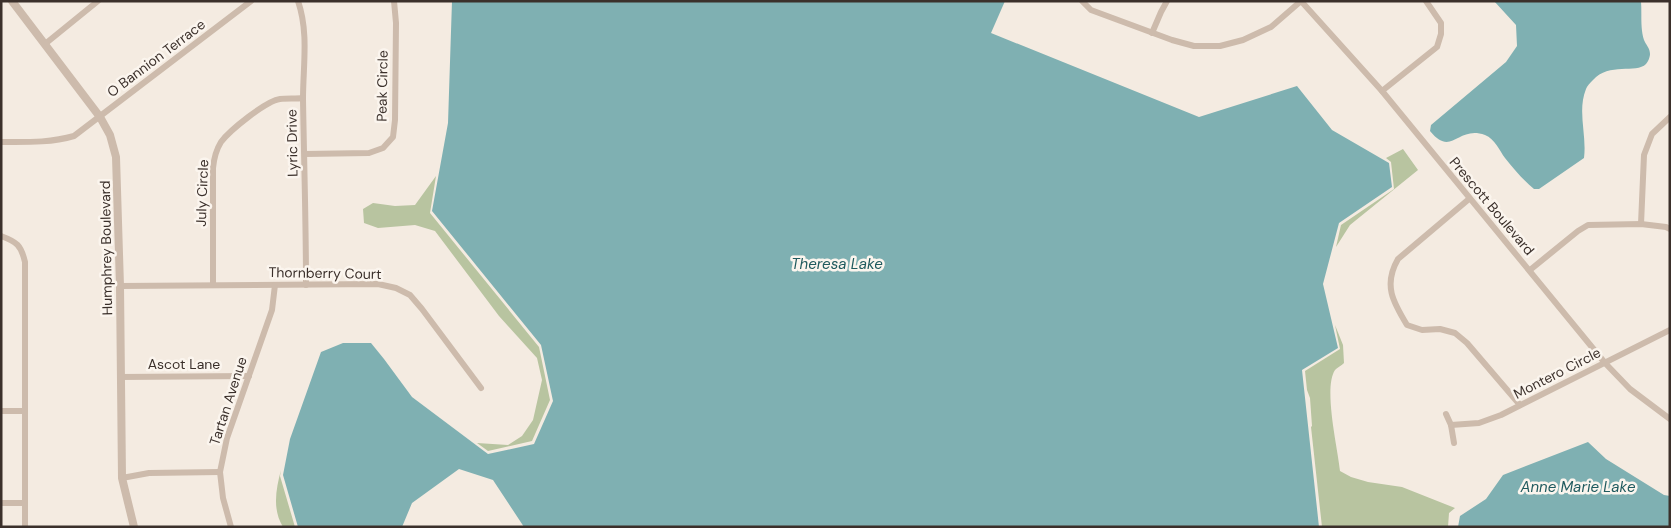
<svg xmlns="http://www.w3.org/2000/svg" width="1671" height="528" font-family="'DM Sans',sans-serif">
<rect width="100%" height="100%" fill="#f4ebe1"/>
<g fill="#b8c4a0">
<path d="M1403 149 1418 170 1350 225 1336 247 1341 225 1394 189 1391 162 1386 158Z"/>
<path d="M436 176 430 213 539 347 550 400 532 441 488 451 477 443 508 445 522 436 533 420 542 380 537 358 499 316 435 231 415 225 378 228 364 223 363 209 373 203 395 206 415 205Z"/>
<path d="M1335 325 1343 345 1344 363C1342 365 1337 368 1335 370 1323 388 1338 449 1340 471L1351 477 1368 482 1402 487 1455 508 1449 513 1448 527H1322L1311 427 1312 426 1310 398 1307 390 1305 371 1340 349Z"/>
<path d="M281 470 280 476 295 527H283C272 509 276 489 281 470Z"/>
</g>
<g fill="#7fb0b2">
<path d="M452 1H1005L991 33 1199 117 1297 86 1332 130 1389 163 1392 187 1339 223 1323 284 1338 348 1302 370 1319 527H524L493 480 459 469 412 503 402 527H298L283 475 290 439 321 352 343 343H371L384 359 412 397 488 454 534 444 553 401 541 345 432 211 448 123Z"/>
<path d="M1494 1H1641C1642 13 1640 28 1644 40 1646 45 1650 48 1650 54 1650 57 1648 62 1646 64 1636 74 1609 62 1593 80 1590 83 1587 86 1586 89 1577 111 1587 135 1584 158L1539 189H1534C1523 180 1514 169 1505 158 1499 150 1495 139 1485 135 1457 125 1452 158 1430 131L1431 125 1506 62 1517 46 1516 25Z"/>
<path d="M1588 442 1606 459 1664 495 1670 496V527H1458L1460 516 1486 499 1503 475Z"/>
</g>
<g fill="none" stroke-linecap="round" stroke-linejoin="round">
<g stroke="#cdbbac" stroke-width="6">
<path d="M298 1C309 33 303 66 303 99 304 161 306 223 306 285"/>
<path d="M1082 1 1091 10 1172 40 1194 46H1220L1243 40 1271 27 1301 1 1382 91 1605 363 1630 389 1670 419"/>
<path d="M1152 33 1161 12 1167 1"/>
<path d="M45 44 98 1"/>
<path d="M1382 91 1437 47 1441 34V23L1426 1"/>
<path d="M1 142C26 142 50 143 74 136L251 1"/>
<path d="M305 154 369 153 383 148 393 137 395 120 396 23 394 1"/>
<path d="M1469 199 1398 259C1383 285 1393 302 1407 325L1422 330 1440 329 1455 333 1467 343 1520 405"/>
<path d="M1641 224 1644 155 1652 134 1670 117"/>
<path d="M1 236C17 242 21 245 25 262V527"/>
<path d="M1530 270 1578 231 1588 225 1641 224 1666 227 1670 229"/>
<path d="M213 284V168C214 158 216 150 221 142 230 130 266 101 280 99 287 98 296 99 303 98"/>
<path d="M120 286 378 284 396 288 410 295 422 309 481 388"/>
<path d="M120 377 249 376"/>
<path d="M1 411H25"/>
<path d="M1446 414 1451 425 1454 443"/>
<path d="M1451 425 1479 423 1501 415 1670 330"/>
<path d="M122 478 149 473 220 472"/>
<path d="M1 503H25"/>
<path d="M231 527 223 498 220 472 227 438 272 310 275 285"/>
</g>
<path stroke="#cdbbac" stroke-width="8" d="M12 1 100 117 110 135 116 157 120 286 122 478 134 527"/>
</g>
<g text-anchor="middle" stroke-width="5" stroke-linejoin="round" paint-order="stroke">
<g font-size="14" fill="#3b302b" stroke="#fbf5ee">
<text transform="translate(156 58) rotate(-37)" y="5">O Bannion Terrace</text>
<text transform="translate(382 86) rotate(-89)" y="5">Peak Circle</text>
<text transform="translate(292 143) rotate(-91)" y="5">Lyric Drive</text>
<text transform="translate(202 193) rotate(-88)" y="5">July Circle</text>
<text transform="translate(1492 206) rotate(50)" y="5">Prescott Boulevard</text>
<text transform="translate(106 248) rotate(-91)" y="5">Humphrey Boulevard</text>
<text transform="translate(325 273) rotate(1)" y="5">Thornberry Court</text>
<text x="184" y="369">Ascot Lane</text>
<text transform="translate(1557 373) rotate(-27)" y="5">Montero Circle</text>
<text transform="translate(228 401) rotate(-72)" y="5">Tartan Avenue</text>
</g>
<g font-size="15" font-style="italic" fill="#1f5a5e" stroke="#fbf5ee">
<text x="837" y="269">Theresa Lake</text>
<text x="1578" y="492">Anne Marie Lake</text>
</g>
</g>
<rect width="1671" height="528" fill="none" stroke="#3b302b" stroke-width="5"/>
</svg>
